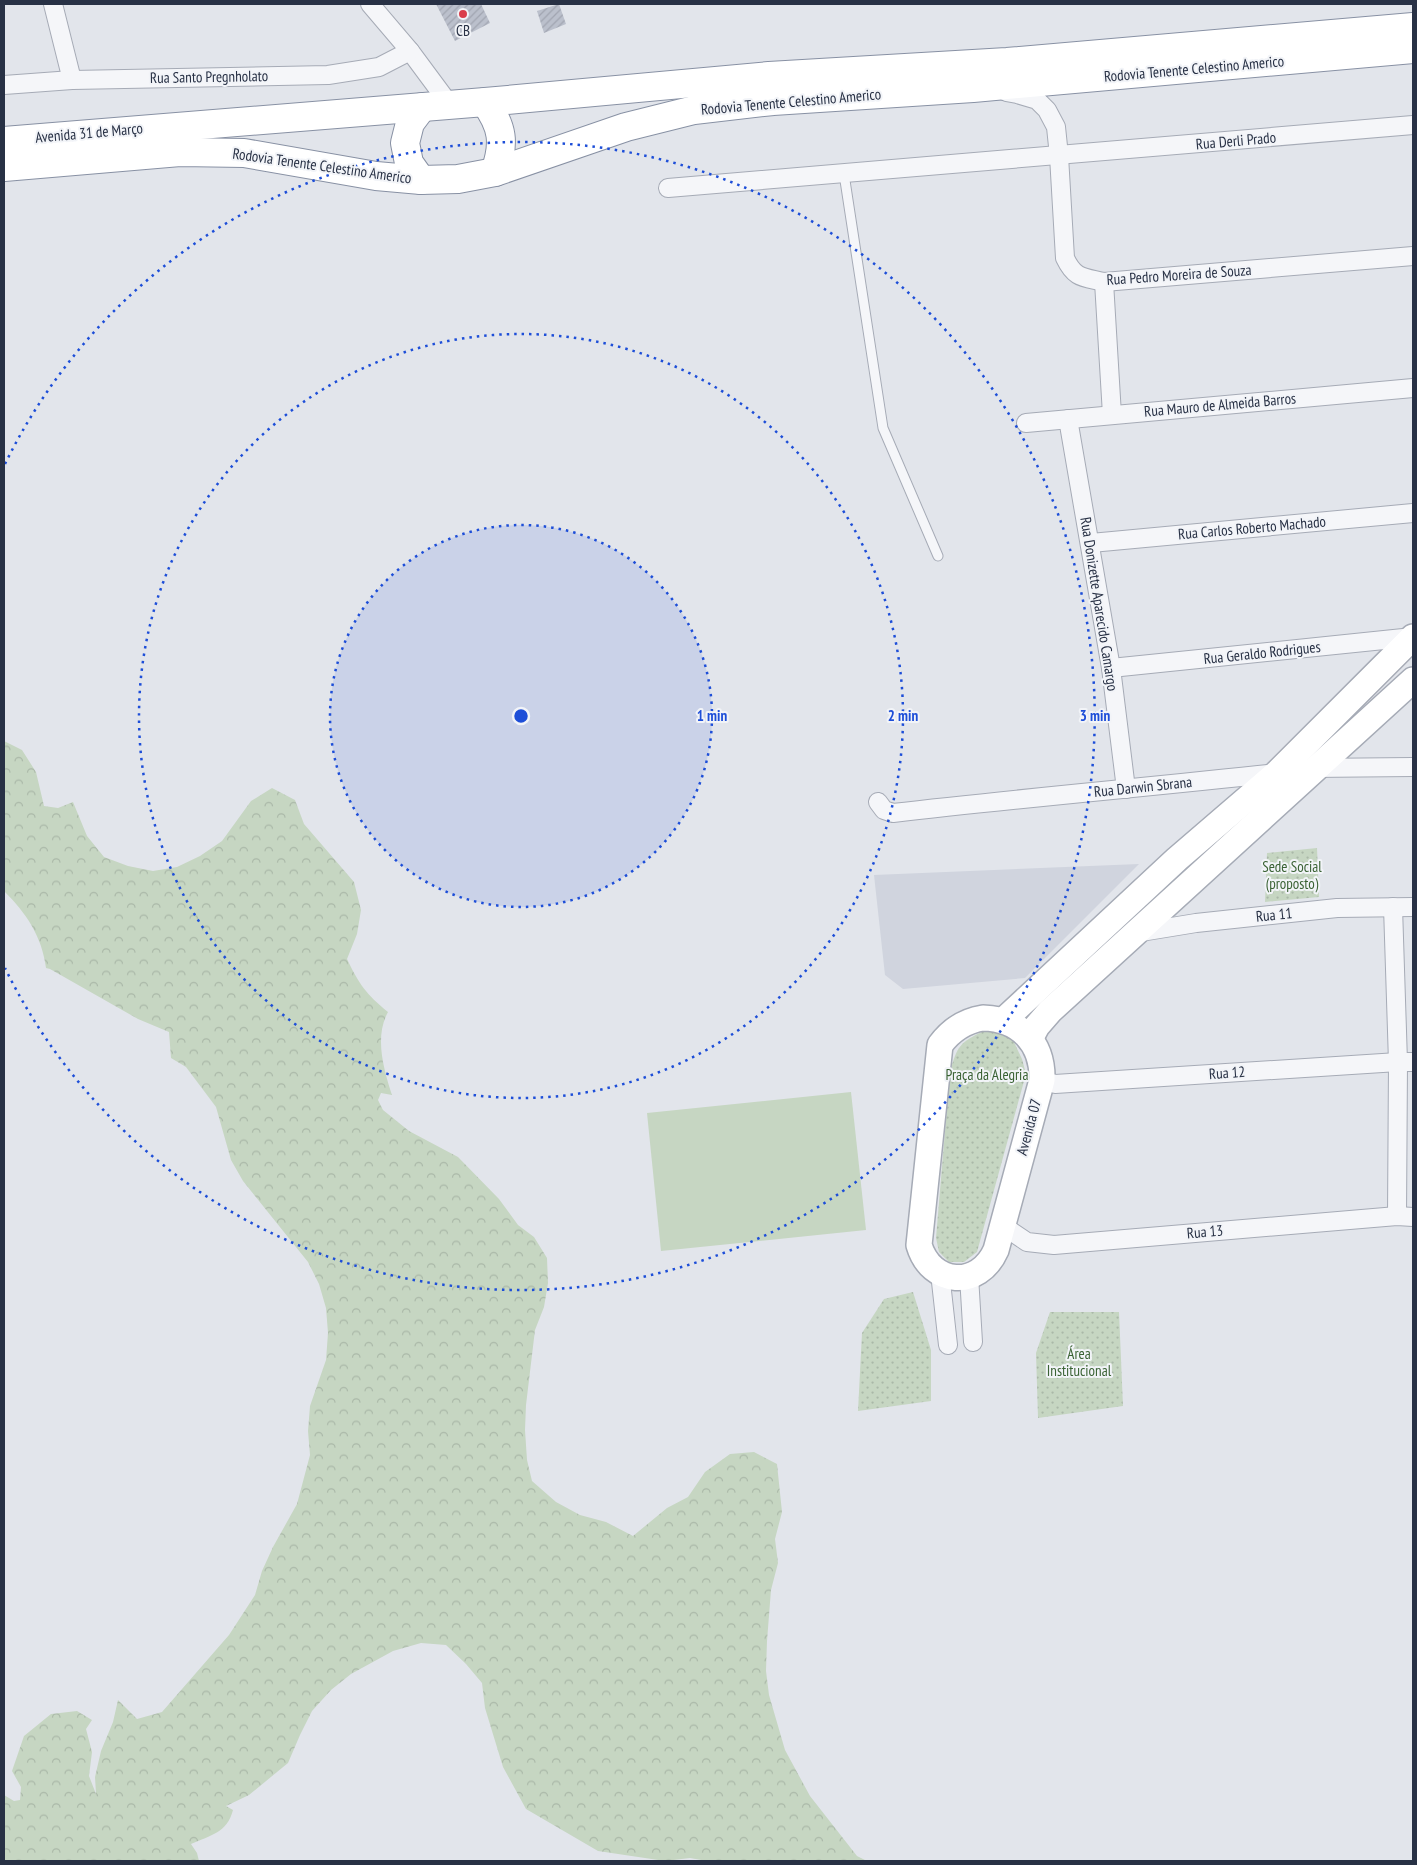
<svg xmlns="http://www.w3.org/2000/svg" width="1417" height="1865" font-family="'PT Sans Narrow',sans-serif">
<defs>
<pattern id="forest-crowns" width="20" height="18" patternUnits="userSpaceOnUse" patternTransform="scale(1.25)"><rect width="20" height="18" fill="#c6d6c2"/><path d="M2 6a3 3 0 1 1 6 0M12 15a3 3 0 1 1 6 0" fill="none" stroke="#aab8a8"/></pattern>
<pattern id="park-dots" width="8" height="8" patternUnits="userSpaceOnUse" patternTransform="scale(1.25)"><rect width="8" height="8" fill="#c6d6c2"/><path d="M2 2h.1M6 6h.1" fill="none" stroke="#aab8a8" stroke-width="1.8" stroke-linecap="round"/></pattern>
<pattern id="building-hatch" width="6" height="6" patternUnits="userSpaceOnUse" patternTransform="scale(1.25)"><rect width="6" height="6" fill="#bbc0cc"/><path d="M-1 1l2-2M0 6l6-6M5 7l2-2" fill="none" stroke="#a1a5b1"/></pattern>
</defs>
<rect width="100%" height="100%" fill="#e2e5eb"/>
<path fill="#d0d4de" d="M1139 864 1025 978 903 989 885 975 874 875Z"/>
<path fill="url(#forest-crowns)" d="M4 741 22 750 36 772 44 806 58 808 73 802 87 836 104 857 128 866 153 871 177 867 200 856 222 841 251 801 272 788 295 800 304 824 354 882 361 910 357 934 347 959C359 984 366 994 388 1012 374 1037 384 1070 392 1095L381 1093 378 1100 383 1110 409 1131 458 1157 499 1199 518 1225 534 1237 547 1258 548 1283 544 1307 535 1330 526 1405 525 1430 527 1460 532 1481 556 1502 580 1515 606 1522 633 1536 667 1508 688 1497 705 1472 730 1454 754 1452 777 1464 782 1512 775 1539 778 1563 771 1590 767 1641 766 1671 769 1695 785 1750 810 1796 857 1856 867 1861H707L690 1858 665 1861 598 1851 526 1809 503 1767 485 1708 482 1683 466 1664 446 1645 421 1643 393 1651 351 1674 331 1690 312 1711 300 1735 288 1763 249 1795 226 1806 233 1810C227 1833 211 1835 191 1844L197 1853 199 1861H4V1795L14 1801 20 1800 21 1787 12 1771 24 1736 51 1714 77 1711 92 1720 86 1729 92 1752 89 1776 96 1794 95 1777 101 1751 113 1722 118 1700 137 1719 162 1712 229 1635 255 1595 262 1571 273 1547 297 1504 310 1455 308 1431 310 1406 326 1360 328 1333 326 1308 319 1284 308 1262 243 1181 231 1160 216 1107 186 1067 171 1058 169 1032 138 1019 50 969 46 968C42 936 26 913 4 891Z"/>
<g fill="url(#park-dots)">
<path d="M1317 848 1319 897 1265 902 1267 853Z"/>
<path d="M984 1031 1002 1033 1012 1038 1022 1059 1026 1074 977 1252 964 1262H949L939 1252 936 1238 950 1072C957 1046 960 1042 984 1031Z"/>
<path d="M913 1292 931 1350V1401L858 1411 862 1333 884 1299Z"/>
<path d="M1050 1312H1119L1123 1406 1038 1418 1036 1353Z"/>
</g>
<path fill="#c6d6c2" d="M851 1092 866 1230 661 1251 647 1113Z"/>
<g fill="url(#building-hatch)">
<path d="M436 4H481L490 23 455 41Z"/>
<path d="M559 4 566 24 544 33 537 11Z"/>
</g>
<g fill="none" stroke-linecap="round" stroke-linejoin="round">
<g stroke="#a6abb6" stroke-width="11">
<path id="lane" d="M844 174 883 428 938 556"/>
</g>
<g stroke="#a6abb6" stroke-width="20">
<g id="street">
<path d="M53 4 72 80"/>
<path d="M370 4 410 51 450 105"/>
<path d="M4 85 72 80 328 75 379 67 410 51"/>
<path d="M1006 92 1017 94 1037 100 1047 110 1056 127 1059 156 1065 258C1075 279 1083 277 1104 282L1413 256"/>
<path d="M668 188 1413 125"/>
<path d="M1104 282 1112 415"/>
<path d="M1068 419 1111 668 1126 789"/>
<path d="M1026 423 1413 388"/>
<path d="M1091 543 1413 513"/>
<path d="M1111 668 1413 637"/>
<path d="M1311 768 1413 767"/>
<path d="M878 802 884 810 893 813C1021 798 1150 787 1278 773"/>
<path d="M1393 907 1398 1062 1397 1216"/>
<path d="M1135 933 1196 923 1337 908 1413 907"/>
<path d="M1042 1080 1055 1084 1398 1062H1413"/>
<path d="M1002 1225 1027 1242 1054 1245 1397 1216 1413 1217"/>
<path d="M940 1273 948 1345"/>
<path d="M969 1276 973 1342"/>
</g>
</g>
<g stroke="#a6abb6" stroke-width="28">
<g id="secondary">
<path d="M983 1018C1020 1019 1043 1043 1042 1080L996 1250C979 1289 931 1286 919 1245L940 1045C951 1030 964 1021 983 1018Z"/>
<path d="M1004 1020 1177 859 1277 773 1413 637"/>
<path d="M1030 1039 1037 1026 1050 1011 1413 680"/>
</g>
</g>
<g stroke="#8891a4" stroke-width="30">
<g id="highway">
<path d="M485 102C503 127 505 143 495 172"/>
<path d="M4 141 485 102 769 76 1007 62 1413 27"/>
<path d="M4 167 180 152 244 153 376 176 421 180 458 179 495 172 626 127 694 110 773 101 973 88 1413 49"/>
<path d="M421 180 409 163 405 143 410 123 422 107"/>
</g>
</g>
<use href="#lane" stroke="#f5f6f9" stroke-width="9"/>
<use href="#street" stroke="#f5f6f9" stroke-width="18"/>
<use href="#secondary" stroke="#fff" stroke-width="25"/>
<use href="#highway" stroke="#fff" stroke-width="28"/>
</g>
<circle cx="521" cy="716" r="191" fill="#1d4ed8" fill-opacity=".12"/>
<g fill="none" stroke="#1d4ed8" stroke-width="2.5" stroke-dasharray="2.5 5">
<circle cx="521" cy="716" r="191"/>
<circle cx="521" cy="716" r="382"/>
<path d="M5 464A574 574 0 1 1 5 968"/>
</g>
<circle fill="#da3d4a" stroke="#f2f4f8" stroke-width="2" cx="463" cy="14" r="5"/>
<g text-anchor="middle" stroke-width="4" stroke-linejoin="round" paint-order="stroke">
<g font-size="15" fill="#283145" stroke="#f2f4f8">
<text x="463" y="36">CB</text>
</g>
<g font-size="15" fill="#283145" stroke="#f2f4f8">
<text transform="translate(1194 69) rotate(-5)" y="5">Rodovia Tenente Celestino Americo</text>
<text transform="translate(209 77) rotate(-1)" y="5">Rua Santo Pregnholato</text>
<text transform="translate(791 102) rotate(-5)" y="5">Rodovia Tenente Celestino Americo</text>
<text transform="translate(89 133) rotate(-5)" y="5">Avenida 31 de Março</text>
<text transform="translate(1236 141) rotate(-5)" y="5">Rua Derli Prado</text>
<text transform="translate(322 166) rotate(8)" y="5">Rodovia Tenente Celestino Americo</text>
<text transform="translate(1179 275) rotate(-4)" y="5">Rua Pedro Moreira de Souza</text>
<text transform="translate(1220 405) rotate(-5)" y="5">Rua Mauro de Almeida Barros</text>
<text transform="translate(1252 528) rotate(-5)" y="5">Rua Carlos Roberto Machado</text>
<text transform="translate(1099 604) rotate(81)" y="5">Rua Donizette Aparecido Camargo</text>
<text transform="translate(1262 653) rotate(-6)" y="5">Rua Geraldo Rodrigues</text>
<text transform="translate(1143 787) rotate(-6)" y="5">Rua Darwin Sbrana</text>
<text transform="translate(1274 915) rotate(-6)" y="5">Rua 11</text>
<text transform="translate(1227 1073) rotate(-4)" y="5">Rua 12</text>
<text transform="translate(1029 1127) rotate(-75)" y="5">Avenida 07</text>
<text transform="translate(1205 1232) rotate(-5)" y="5">Rua 13</text>
</g>
<g font-size="15" fill="#3a6234" stroke="#f2f4f8">
<text x="1292" y="872">Sede Social<tspan x="1292" dy="17">(proposto)</tspan></text>
<text x="987" y="1080">Praça da Alegria</text>
<text x="1079" y="1359">Área<tspan x="1079" dy="17">Institucional</tspan></text>
</g>
</g>
<circle cx="521" cy="716" r="8" fill="#1d4ed8" stroke="#f2f4f8" stroke-width="2.5"/>
<g font-size="15" text-anchor="middle" font-weight="bold" fill="#1d4ed8" stroke="#f2f4f8" stroke-width="4" stroke-linejoin="round" paint-order="stroke">
<text x="712" y="721">1 min</text>
<text x="903" y="721">2 min</text>
<text x="1095" y="721">3 min</text>
</g>
<rect width="1417" height="1865" fill="none" stroke="#283145" stroke-width="10"/>
</svg>
